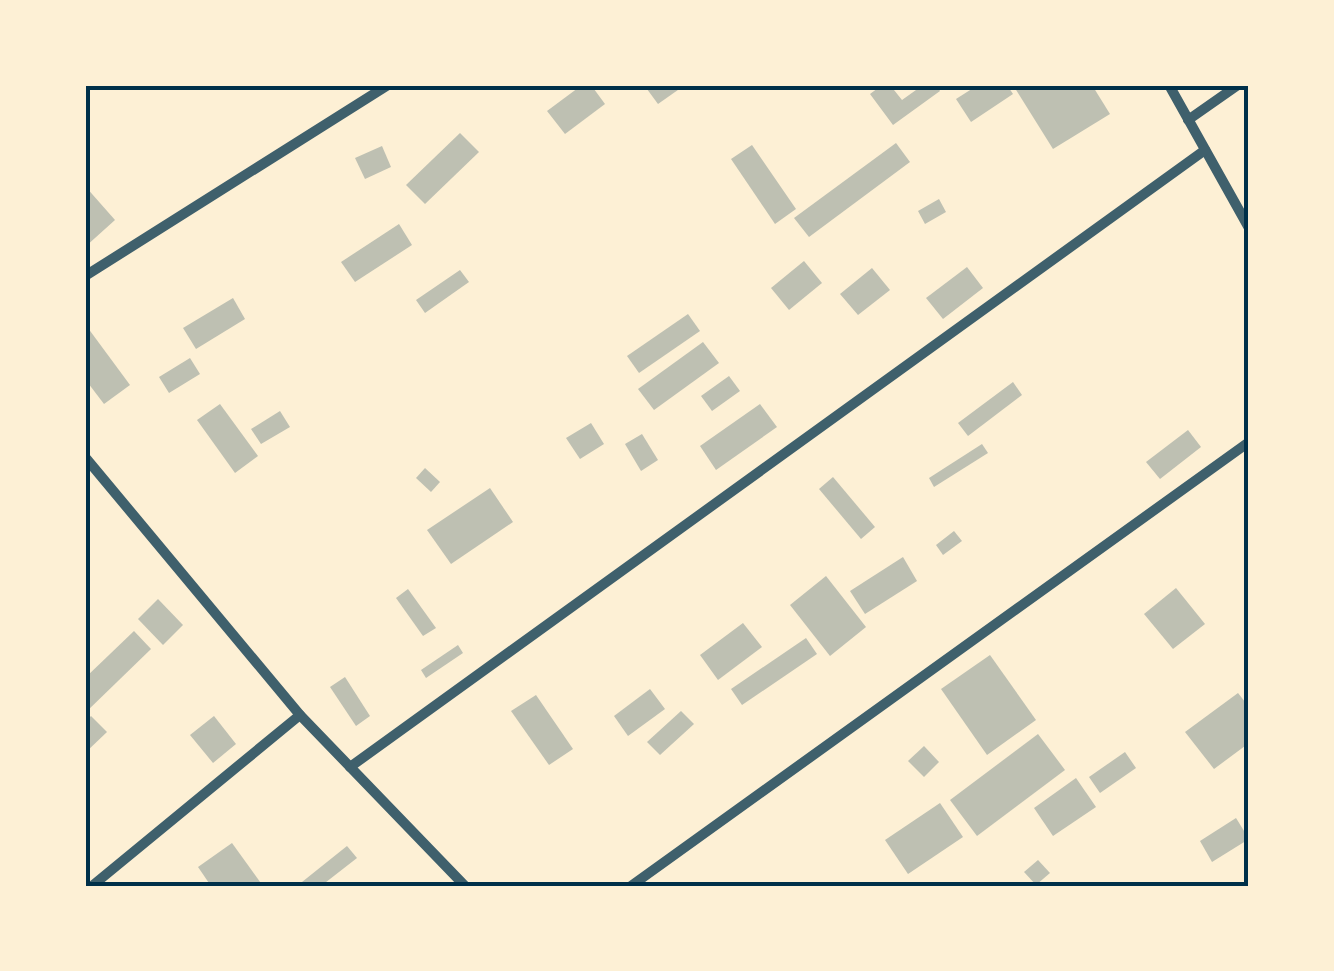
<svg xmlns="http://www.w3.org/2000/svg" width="1334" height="971" font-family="'Varela Round',sans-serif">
<rect width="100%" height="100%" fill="#fdf0d5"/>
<g fill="#bec0b2">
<path d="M582 85H591L605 104 565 134 547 111Z"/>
<path d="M644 85H685L658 104Z"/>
<path d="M882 85H890L902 100 923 85H936L940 91 893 125 870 94Z"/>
<path d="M978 85H1007L1013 94 971 122 956 99Z"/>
<path d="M1013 85H1092L1110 114 1053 149Z"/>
<path d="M460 133 479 152 425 204 406 185Z"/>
<path d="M896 143 910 162 809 237 794 218Z"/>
<path d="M752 145 796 209 775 224 731 159Z"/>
<path d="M382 146 391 167 365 179 355 158Z"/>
<path d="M85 186 115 220 85 247Z"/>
<path d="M939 199 946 212 925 224 918 211Z"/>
<path d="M399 224 412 245 355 282 341 262Z"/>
<path d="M804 261 822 283 789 310 771 288Z"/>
<path d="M967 267 983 288 943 319 926 298Z"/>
<path d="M872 268 890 290 858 315 840 294Z"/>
<path d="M460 270 469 282 425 313 416 300Z"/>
<path d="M233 298 245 319 196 349 183 328Z"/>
<path d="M688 314 700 331 639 373 627 356Z"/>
<path d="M85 324 130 385 104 404 85 379Z"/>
<path d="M703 342 719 363 654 410 638 389Z"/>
<path d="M190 358 200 374 169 393 159 377Z"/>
<path d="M729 376 740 391 712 411 701 396Z"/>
<path d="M1013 382 1022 395 968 436 958 423Z"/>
<path d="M220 404 258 456 235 473 197 420Z"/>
<path d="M760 404 777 427 716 470 700 446Z"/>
<path d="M280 411 290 427 261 444 251 429Z"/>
<path d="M591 423 604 444 580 459 566 438Z"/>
<path d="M1188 430 1201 447 1160 479 1146 462Z"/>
<path d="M642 434 658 460 641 471 625 444Z"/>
<path d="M982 444 988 453 934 487 929 478Z"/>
<path d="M425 468 440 482 431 492 416 478Z"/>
<path d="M833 477 875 527 861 539 819 489Z"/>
<path d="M490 488 513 522 451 564 427 530Z"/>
<path d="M954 531 962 541 943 555 936 545Z"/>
<path d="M903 557 917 581 865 614 850 591Z"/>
<path d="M826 576 866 627 830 656 790 605Z"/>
<path d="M1176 588 1205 624 1173 649 1144 614Z"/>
<path d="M408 589 436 628 423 636 396 598Z"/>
<path d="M158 599 183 625 163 645 138 619Z"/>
<path d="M743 623 762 647 718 680 700 655Z"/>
<path d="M134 631 151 649 85 713V678Z"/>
<path d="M806 638 817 654 742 705 731 689Z"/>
<path d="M458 645 463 653 426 678 421 670Z"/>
<path d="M990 655 1036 720 987 755 941 689Z"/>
<path d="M345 677 370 716 356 726 330 687Z"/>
<path d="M650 689 665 709 628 736 614 716Z"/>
<path d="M1238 693 1249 707V743L1214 769 1185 732Z"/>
<path d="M536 695 573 749 549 765 511 711Z"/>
<path d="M681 711 694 724 660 755 647 742Z"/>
<path d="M91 716 107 732 85 753V722Z"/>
<path d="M214 716 236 744 213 763 190 735Z"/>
<path d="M1038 734 1065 770 977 836 950 800Z"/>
<path d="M924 746 939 762 924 777 908 761Z"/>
<path d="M1125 752 1136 768 1100 793 1089 777Z"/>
<path d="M1076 778 1096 807 1053 836 1034 808Z"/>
<path d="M940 803 963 837 908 874 885 840Z"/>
<path d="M1236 818 1249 839 1212 862 1200 841Z"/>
<path d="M232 843 263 886H211L198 867Z"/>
<path d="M347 846 357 858 321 886H297Z"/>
<path d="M1038 860 1050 873 1036 885 1024 872Z"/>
</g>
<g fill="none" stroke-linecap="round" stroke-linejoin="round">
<g stroke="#3f606c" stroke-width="10">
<path d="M1169 85 1249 228"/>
<path d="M1188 120 1238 85"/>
<path d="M85 276 388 85"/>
<path d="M85 457 300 715 465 886"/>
<path d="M350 767 1205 150"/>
<path d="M92 886 300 715"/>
<path d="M631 886 1249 442"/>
</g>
</g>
<rect width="1334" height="971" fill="none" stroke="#fdf0d5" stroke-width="175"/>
<rect x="88" y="88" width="1158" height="796" fill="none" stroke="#003049" stroke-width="4"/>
</svg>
